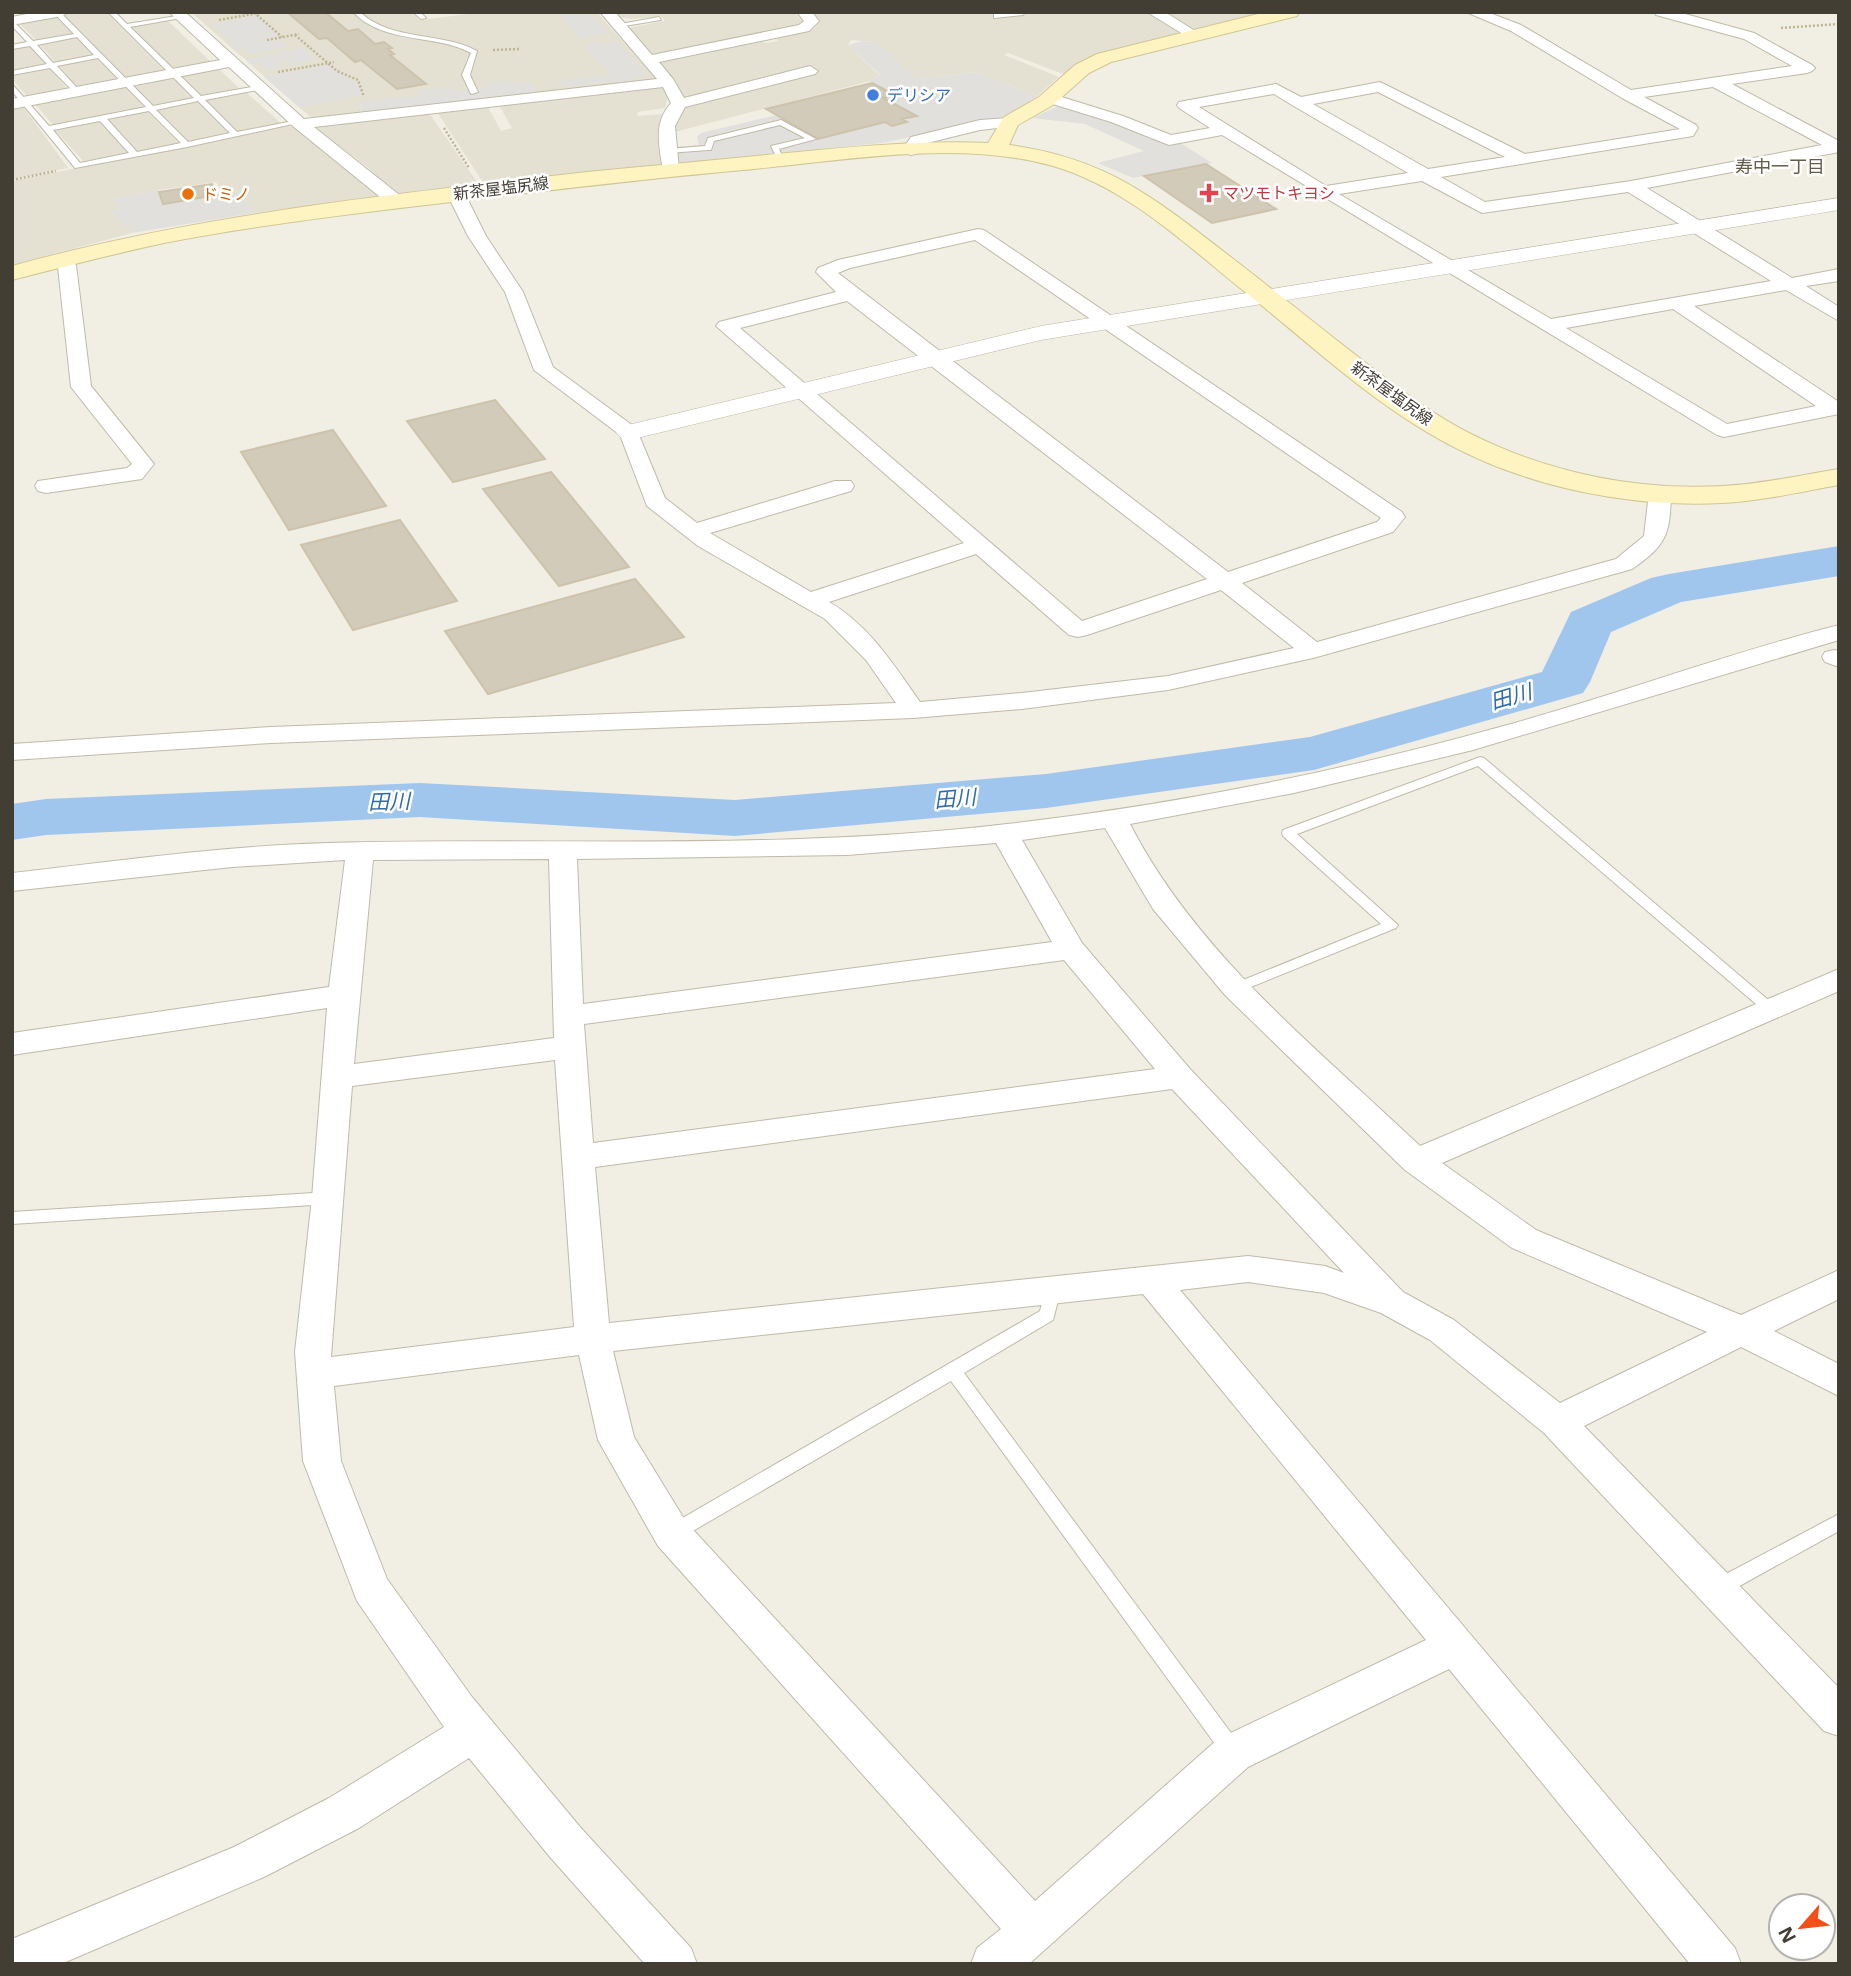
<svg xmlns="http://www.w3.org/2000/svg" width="1851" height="1976" font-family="'Noto Sans','Noto Sans JP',sans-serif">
<rect width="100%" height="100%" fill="#f1eee3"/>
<g fill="#e5e1d2">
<path d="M77 12H106L166 72 126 80 63 15Z"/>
<path d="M191 12H410L420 20 484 12H597L655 78 649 81 317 119 309 116Z"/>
<path d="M614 12H794L803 21 799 25 657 54 649 53 628 28 665 21 661 16 632 19 619 17Z"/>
<path d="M811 12H1002L995 15 1000 18 1036 12H1148L1184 34 1081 63 1063 74 1008 53 1004 55 1059 77 1037 96 976 72 917 79 876 42 851 40 848 45 880 76 878 79 671 133 688 98 679 96 658 62 758 41 767 43 778 41 776 38 778 36 814 29 820 21Z"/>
<path d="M1161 12H1281L1192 31Z"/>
<path d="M56 16 75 35 38 42 19 23Z"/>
<path d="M167 20 212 63 173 70 130 27Z"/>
<path d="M77 36 95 55 56 63 38 43Z"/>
<path d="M30 46 47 66 12 72V49Z"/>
<path d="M96 58 120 81 84 88 76 86 59 65Z"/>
<path d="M48 67 67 88 64 91 29 98 12 79V74Z"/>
<path d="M218 68 241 90 201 98 178 76Z"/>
<path d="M172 77 193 99 152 107 131 85Z"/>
<path d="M664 86 668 95 665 108 637 112 638 116 663 114 660 123 664 165 484 184 437 112 488 107 501 131 512 128 499 105Z"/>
<path d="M125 87 145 108 54 126 34 103Z"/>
<path d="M242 92 247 93 282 124 238 133 203 100Z"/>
<path d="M197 101 230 134 188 142 155 109Z"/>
<path d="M22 105 68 168 12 179V107Z"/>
<path d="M147 111 180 144 136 152 107 118Z"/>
<path d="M429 113 479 185 397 195 370 169 315 127 317 125Z"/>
<path d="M100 120 129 155 85 163 54 129Z"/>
<path d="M286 126 296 127 379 196 254 213 240 190 223 193 216 182 158 190 113 199 121 208 110 211 132 233 12 265V181Z"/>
</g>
<g fill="#e2e0dc">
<path d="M559 12H589L608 33 581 38Z"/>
<path d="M257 16 278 35 263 39 266 41 280 39 289 47 250 54 243 48 234 50 228 45 239 42 232 43 212 24Z"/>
<path d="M599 41 601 44 618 41 647 76 633 78 637 82 619 85 612 79 610 82 563 87 558 81 609 75 610 73 585 47 590 45 588 43Z"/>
<path d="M862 41 876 42 917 79 976 72 1037 96 1012 115 882 143 674 163 672 147 699 145 697 137 701 133 777 115 885 122 892 126 915 116 883 98 894 95 869 81 880 75 848 45Z"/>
<path d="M302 48 316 60 289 65 284 61 278 62 283 68 269 70 261 63 251 65 245 60 271 55 278 56 276 53Z"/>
<path d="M327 65 350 79 360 88 362 95 299 107 264 77Z"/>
<path d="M512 80 515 84 531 82 537 92 553 90 555 92 362 114 358 102 421 95V90L454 87 457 91 488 87 486 83Z"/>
<path d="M1061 105 1179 142 1212 163 1133 178 1098 163 1144 151 1085 124 1032 118Z"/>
<path d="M158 190 164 204 240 190 254 213 132 233 110 211 121 208 113 199Z"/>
</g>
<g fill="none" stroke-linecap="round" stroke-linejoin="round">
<path fill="#a0c6ed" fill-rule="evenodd" d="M1839 546V576L1681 602 1611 632 1590 682 1583 693 1314 770 1046 808 735 836 420 817 46 835 12 840V804L46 799 420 783 735 800 1046 774 1310 737 1542 672 1571 612 1651 578 1669 574Z"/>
</g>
<g fill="#d2cbb9" stroke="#cdc3ad" stroke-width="2">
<path d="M287 12H325L348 31 358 29 375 44 384 42 392 48 388 49 394 54 390 55 426 84 397 89 361 60 355 62 327 38 319 39Z"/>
<path d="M872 83 895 95 883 98 917 116 902 119 907 122 892 126 885 122 818 139 766 109Z"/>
<path d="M1206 164 1276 209 1212 223 1144 176Z"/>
<path d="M212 184 217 195 163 204 159 192Z"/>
<path d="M495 400 545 459 453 482 407 421Z"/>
<path d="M333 430 386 506 289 530 241 452Z"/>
<path d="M551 472 629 567 559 586 483 489Z"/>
<path d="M400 520 457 601 353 630 301 545Z"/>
<path d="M635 579 684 637 488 694 445 631Z"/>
</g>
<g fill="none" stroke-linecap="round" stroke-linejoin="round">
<g stroke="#bfbaa9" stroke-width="2">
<g id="service">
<path d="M60 12 153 106 194 98 108 12H115L127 24 183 15 181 18 130 27 201 96 263 85V89L205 100 237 132 298 120 302 122 187 147 75 168 12 91V84L49 126 146 107 98 58 57 66 79 90 80 92 76 94 50 68 12 75V71L47 64 30 46 12 49V45L27 42 12 26V20L33 41 74 34 54 13ZM77 37 94 55 53 63 37 45ZM198 101 230 133 188 142 156 110ZM149 111 181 143 137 152 107 119ZM100 121 129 153 80 163 53 130Z"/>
<path d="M353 12H360C392 42 440 31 477 51L470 75 478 92 471 94 462 75 471 53C433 33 385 45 353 12Z"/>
<path d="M413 12H420L426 18 421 19Z"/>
<path d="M659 17 661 20 618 27 615 25Z"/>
<path d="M781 120 816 139 779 149 785 163H779L771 146 805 138 780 125 714 141 711 150H708L668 153 664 151 668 149 705 146 708 138Z"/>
<path d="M1480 757 1484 758 1773 1004 1775 1007 1773 1010H1763L1478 766 1297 834 1398 925 1396 928 1241 991H1231L1229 988 1231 985 1381 924 1283 836 1282 833 1283 830Z"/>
<path d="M329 1192 335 1194 337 1198 335 1202 329 1204 12 1224V1212Z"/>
<path d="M1053 1283 1059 1284 1061 1289 1053 1320 964 1373 1240 1745 1243 1752 1240 1759 1233 1761 1226 1759 951 1381 679 1539 673 1541 667 1539 664 1533 667 1527 1040 1311 1047 1284Z"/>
<path d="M1839 1514V1531L1725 1594 1718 1596 1711 1594 1709 1588 1711 1582Z"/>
</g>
</g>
<g stroke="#bfbaa9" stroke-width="2">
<g id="minor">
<path d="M37 12H69L62 16 12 25V17Z"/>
<path d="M169 12H185L304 119 657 79 600 12H615L652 55 799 25 804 21 797 12H812L819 21 809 31 659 62 673 79 684 98 810 66 818 71 815 74 685 107 675 126 679 170 671 175 663 170C659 146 653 123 671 103L663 87 314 127 402 197 405 201 402 205H390L294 127 229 67 12 109V99L220 60Z"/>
<path d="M994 12H1025L1023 15 994 18Z"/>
<path d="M1147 12H1165L1203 36 1196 40 1191 39Z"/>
<path d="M1466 12H1487L1521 25 1631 90 1792 66 1744 39 1656 15 1654 12H1678L1754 33 1812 65 1815 68 1812 71 1807 73 1732 84 1839 141V152L1647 188 1792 278 1839 269V281L1806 286 1839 307V321L1786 290 1694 306 1839 402V414L1724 437 1717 435 1222 135 1169 145 1111 122 1043 101 1041 98 1049 93 1055 95 1123 116 1171 135 1210 128 1179 108 1177 105 1179 102 1276 84 1301 97 1380 82 1525 154 1680 129 1622 98 1511 31ZM1713 87 1822 145 1631 181 1485 202 1441 177 1693 136 1698 128 1696 125 1644 97ZM1378 92 1505 157 1428 169 1313 104ZM1274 94 1292 105 1408 173 1326 186 1199 107ZM1422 181 1482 213 1628 192 1771 281 1551 319 1339 194ZM1673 309 1816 406 1727 424 1566 328Z"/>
<path d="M1009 118 1015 120 1017 123 1015 126 980 130 923 144 916 154 910 155 902 150 911 137 980 120Z"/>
<path d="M456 189 465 194 486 236 523 292 553 367 636 428 665 498 697 523 835 481H851L854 486 851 491 710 533 811 592 964 543 716 326 719 322 836 292 816 272 818 268 838 260 978 229 984 230 1402 512 1405 517 1393 532 1242 583 1317 642 1616 559 1644 536 1649 493 1652 488H1668L1671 493C1670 534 1667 545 1632 569L1313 658 1168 690 1022 709 913 718 271 743 12 760V744L271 727 896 703 866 660 825 619 698 546 647 506 620 435 534 370 505 292 468 236 447 194ZM975 240 1381 518 1377 522 1228 572 838 273 850 268ZM847 301 1207 579 1082 621 740 328ZM976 554 1069 635 1078 637 1087 635 1221 590 1294 648 1168 676 1022 693 920 702C894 665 868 624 829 602Z"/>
<path d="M60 254 66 255 76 265 91 386 154 464 142 479 46 493 38 491 35 486 38 481 127 468 132 464 71 387 58 267 51 259Z"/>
<path d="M1839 625V640L1473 750 1294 793 1130 824C1196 953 1317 1048 1420 1146L1839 969V991L1442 1163 1536 1230 1741 1315 1839 1270V1299L1774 1331 1839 1364V1396L1741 1347 1584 1426 1839 1688V1736L1824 1731 1544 1433 1430 1340 1381 1313 1324 1293 1248 1282 1180 1290 1735 1948 1741 1964H1690L1449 1669 1248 1767 1029 1964H971L977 1948 1001 1929 658 1546 598 1440 579 1355 334 1386 341 1461 387 1579 472 1697 580 1827 691 1948 697 1964H645L550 1857 469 1758 359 1828 264 1877 61 1964H12V1939L234 1847 329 1798 444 1727 357 1601 303 1461 295 1352 312 1198 327 1008 12 1055V1033L329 987 345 860 232 867 12 891V873C117 861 222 846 328 843 554 837 781 851 1007 824 1173 805 1339 772 1500 727 1614 696 1725 654 1839 625ZM1105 828 1153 909 1225 995 1405 1170 1512 1248 1707 1332 1560 1403 1454 1320 1403 1292 1190 1069 1082 943 1022 840ZM996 843 1052 942 583 1004 577 859 847 855ZM549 859 554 1038 354 1064 373 860ZM1064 960 1155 1069 593 1143 584 1024ZM555 1060 574 1327 331 1357 352 1086ZM1172 1089 1344 1273 1325 1266 1248 1256 609 1323 595 1167ZM1143 1294 1426 1640 1218 1739 1035 1901 686 1522 634 1437 613 1351Z"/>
<path d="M1834 650 1839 651V667L1825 662 1822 657 1825 652Z"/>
</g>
</g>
<g stroke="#bfbaa9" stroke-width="1">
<path id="tertiary" d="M1839 198V210L1041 340 629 440 620 437 616 432 620 427 1041 326Z"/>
</g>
<g stroke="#d0c694" stroke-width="2">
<path id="secondary" d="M1266 12H1299L1297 16 1111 62 1089 73 1053 105 1018 125 1009 145C1108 158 1157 200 1232 258 1279 294 1324 331 1370 366 1402 391 1435 416 1471 434 1548 473 1638 491 1723 486 1762 484 1801 475 1839 469V485C1800 492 1762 501 1723 503 1632 508 1531 488 1450 445 1373 405 1307 341 1240 288 1183 242 1125 187 1053 166 957 139 841 161 743 170 643 179 543 191 443 203 350 214 256 225 164 243 113 254 63 267 12 280V266C200 214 394 194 587 172 647 166 707 161 766 155 840 148 914 140 988 143L1004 117 1039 97 1075 65 1097 54Z"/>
</g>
<g stroke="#bdb498" stroke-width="2.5" stroke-dasharray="2 2" stroke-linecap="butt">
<path d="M257 15 282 37"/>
<path d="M219 20 264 12"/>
<path d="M1781 28 1839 24"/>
<path d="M295 35 337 71 358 80 364 97"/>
<path d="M267 40 299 34"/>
<path d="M493 50 519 49"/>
<path d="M278 72 334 62"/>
<path d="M444 128 469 168"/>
<path d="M12 180 56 171"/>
</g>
<use href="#service" fill="#fff" fill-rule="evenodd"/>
<use href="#minor" fill="#fff" fill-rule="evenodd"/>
<use href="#tertiary" fill="#fff" fill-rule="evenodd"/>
<use href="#secondary" fill="#fdf4c2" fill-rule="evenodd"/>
</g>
<circle fill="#3f7fe0" stroke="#fff" stroke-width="2.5" cx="873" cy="95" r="7"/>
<path fill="#e0444e" stroke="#fff" stroke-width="2.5" d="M1205.5 182.5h7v7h7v7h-7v7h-7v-7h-7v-7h7z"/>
<circle fill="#e8710a" stroke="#fff" stroke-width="2.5" cx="188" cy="194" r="7"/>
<g text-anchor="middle" stroke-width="5" stroke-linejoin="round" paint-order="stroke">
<g font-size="16" fill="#366cbe" stroke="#fff" text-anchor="start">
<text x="887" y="101">デリシア</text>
</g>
<g font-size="16" fill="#433e34" stroke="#fff">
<text transform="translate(501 188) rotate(-7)" y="6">新茶屋塩尻線</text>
<text transform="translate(1392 393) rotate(36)" y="6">新茶屋塩尻線</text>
</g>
<g font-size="16" fill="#be3a42" stroke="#fff" text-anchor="start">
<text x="1223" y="199">マツモトキヨシ</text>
</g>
<g font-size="16" fill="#c56008" stroke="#fff" text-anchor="start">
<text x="202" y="200">ドミノ</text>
</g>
<g font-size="18" fill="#655d4b" stroke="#fff">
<text x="1780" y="173">寿中一丁目</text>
</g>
<g font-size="21" font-style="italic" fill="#316baa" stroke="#fff">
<text transform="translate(1511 697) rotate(-16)" y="7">田川</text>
<text transform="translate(955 799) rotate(-5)" y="7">田川</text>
<text transform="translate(389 802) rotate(-2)" y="7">田川</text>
</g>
</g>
<rect width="1851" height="1976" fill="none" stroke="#433e34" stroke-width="28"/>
<g transform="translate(1802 1927) rotate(242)"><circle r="33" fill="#ffffff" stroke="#b4b2ae" stroke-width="2"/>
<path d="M0-5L12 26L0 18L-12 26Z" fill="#f34f19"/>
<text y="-10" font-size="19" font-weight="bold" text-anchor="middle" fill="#433e34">N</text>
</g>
</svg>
